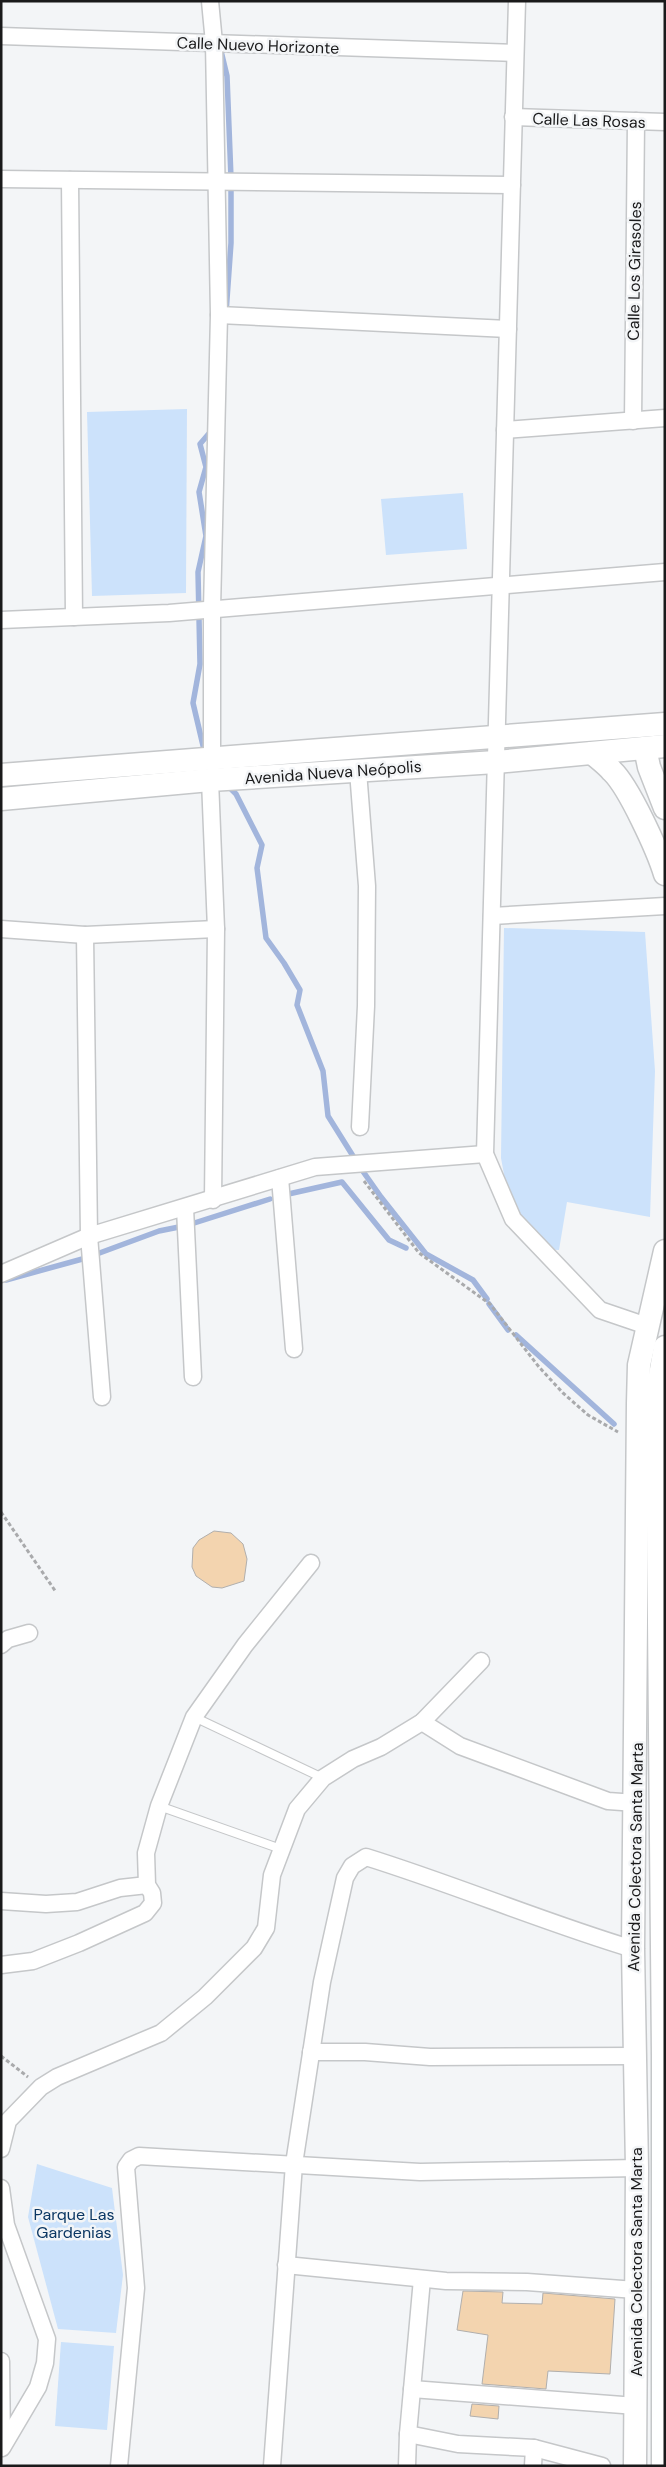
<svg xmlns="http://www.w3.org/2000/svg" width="666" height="2467" font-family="'DM Sans',sans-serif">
<rect width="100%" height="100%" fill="#f3f5f7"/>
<g fill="#cce2fb">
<path d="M187 409 186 593 92 596 87 412Z"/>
<path d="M463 493 467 549 386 555 381 499Z"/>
<path d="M504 928 645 932 655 1071 650 1217 567 1202 559 1250 538 1249 510 1207 501 1158Z"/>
<path d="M37 2164 112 2188 123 2275 116 2333 58 2329 28 2217Z"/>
<path d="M61 2342 114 2346 107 2430 55 2426Z"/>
</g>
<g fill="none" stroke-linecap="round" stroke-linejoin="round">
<g stroke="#a2b5dc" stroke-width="5.5">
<path d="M221 51 227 76 231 178V243L226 313"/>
<path d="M205 754 193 703 200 664 198 572 206 536 199 492 206 467 200 444 212 430"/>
<path d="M227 785 236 794 262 845 257 868 266 938 284 963 300 990 297 1005 323 1071 328 1116 353 1156"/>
<path d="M362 1170 381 1197 426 1254 473 1280 487 1299"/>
<path d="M284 1195 342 1182 389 1240 406 1248"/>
<path d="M188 1225 270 1199"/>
<path d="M6 1280 86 1258 159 1231 179 1227"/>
<path d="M489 1304 508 1330"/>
<path d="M516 1335 614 1424"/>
</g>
</g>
<g fill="#f3d4af" stroke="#b1afad">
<path d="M214 1531 231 1533 243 1544 247 1559 244 1581 222 1588 212 1587 196 1576 192 1567 193 1548 199 1540Z"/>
<path d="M463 2291 503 2292 502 2303 542 2304 543 2293 615 2299 610 2374 548 2371 546 2389 482 2384 488 2335 457 2330Z"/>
<path d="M472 2404 499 2406 498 2419 470 2416Z"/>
</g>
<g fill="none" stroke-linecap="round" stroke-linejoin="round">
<g stroke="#c5c7c9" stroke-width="10">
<g id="lane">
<path d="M194 1717 323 1778"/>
<path d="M159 1806 281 1849"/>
</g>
</g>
<g stroke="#c5c7c9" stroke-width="19">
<g id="street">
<path d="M210 1 214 43 219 315 212 609V756"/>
<path d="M517 1 485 1154 513 1219 600 1310 647 1326"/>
<path d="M1 36 515 53"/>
<path d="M513 117 665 122"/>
<path d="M1 179 512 185"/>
<path d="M70 180 74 617"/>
<path d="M219 315 508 329"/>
<path d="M633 421 636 121"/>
<path d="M505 430 665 418"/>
<path d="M1 620 169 613 665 572"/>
<path d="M358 771 367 886 366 1006 360 1127"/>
<path d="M210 780 216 929 213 1200"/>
<path d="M492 916 665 906"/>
<path d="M1 929 85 935 216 929"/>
<path d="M85 935 89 1236 102 1397"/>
<path d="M280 1178 294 1349"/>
<path d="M185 1208 193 1377"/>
<path d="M1 1274 89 1236 315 1167 485 1154"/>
<path d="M1 1645 8 1639 29 1633"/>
<path d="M422 1722 460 1746 608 1801 636 1803"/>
<path d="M1 1901 46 1904 77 1902 120 1888 147 1885"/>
<path d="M1 1965 33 1961 79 1943 145 1913 153 1903 152 1893 147 1885 146 1853 159 1806 194 1717 245 1645 311 1563"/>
<path d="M311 2052H365L430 2057 635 2056"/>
<path d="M1 2149 8 2121 41 2087 57 2077 161 2033 205 1997 254 1948 266 1928 272 1875 297 1809 323 1778 353 1759 381 1747 422 1722 481 1661"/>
<path d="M1 2188 6 2225 47 2339 45 2363 38 2387 2 2448"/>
<path d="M286 2265 446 2281 527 2282 636 2290"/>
<path d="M1 2361 2 2447"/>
<path d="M412 2389 636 2406"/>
<path d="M408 2434 458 2444 534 2448 602 2466"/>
<path d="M119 2466 136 2288 126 2167 131 2160 139 2156 420 2172 637 2168"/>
<path d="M272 2466 294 2164 322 1982 345 1878 352 1866 366 1857C456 1885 543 1922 633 1949"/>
<path d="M407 2466 408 2434 422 2279"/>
<path d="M533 2466 534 2448"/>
</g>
</g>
<g stroke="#c5c7c9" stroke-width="25">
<g id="secondary">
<path d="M645 748 649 767 665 808"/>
<path d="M592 753C599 759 606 764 612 771 629 787 658 851 665 874"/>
<path d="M1 775C222 756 444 742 665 724"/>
<path d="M1 799 210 780 496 762 665 746"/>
<path d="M635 2466 637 2168 633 1949 638 1403 639 1365 665 1251"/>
<path d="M663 2466V2055L658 1513V1387L665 1347"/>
</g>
</g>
<g stroke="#a9aaac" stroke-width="3" stroke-dasharray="4 2.5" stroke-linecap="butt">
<path d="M364 1181 419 1253 490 1304 539 1367 563 1393 588 1415 618 1432"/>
<path d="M1 1512 56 1592"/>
<path d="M1 2056 28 2077"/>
</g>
<use href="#lane" stroke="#fff" stroke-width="8"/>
<use href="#street" stroke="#fff" stroke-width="16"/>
<use href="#secondary" stroke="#fff" stroke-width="22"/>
</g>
<g text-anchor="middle" stroke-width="5" stroke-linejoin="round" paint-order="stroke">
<g font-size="16" fill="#1a1a1b" stroke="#f3f5f7">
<text transform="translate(258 45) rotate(2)" y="6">Calle Nuevo Horizonte</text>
<text transform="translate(589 120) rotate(2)" y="6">Calle Las Rosas</text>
<text transform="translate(634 271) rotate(-89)" y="6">Calle Los Girasoles</text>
<text transform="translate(333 772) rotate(-4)" y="6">Avenida Nueva Neópolis</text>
<text transform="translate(635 1857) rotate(-89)" y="6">Avenida Colectora Santa Marta</text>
<text transform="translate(636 2262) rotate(-90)" y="6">Avenida Colectora Santa Marta</text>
</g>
<g font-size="16" fill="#0b3763" stroke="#f3f5f7">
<text x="74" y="2220">Parque Las<tspan x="74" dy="18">Gardenias</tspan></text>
</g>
</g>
<rect width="666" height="2467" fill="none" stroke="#1a1a1b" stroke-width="5"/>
</svg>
